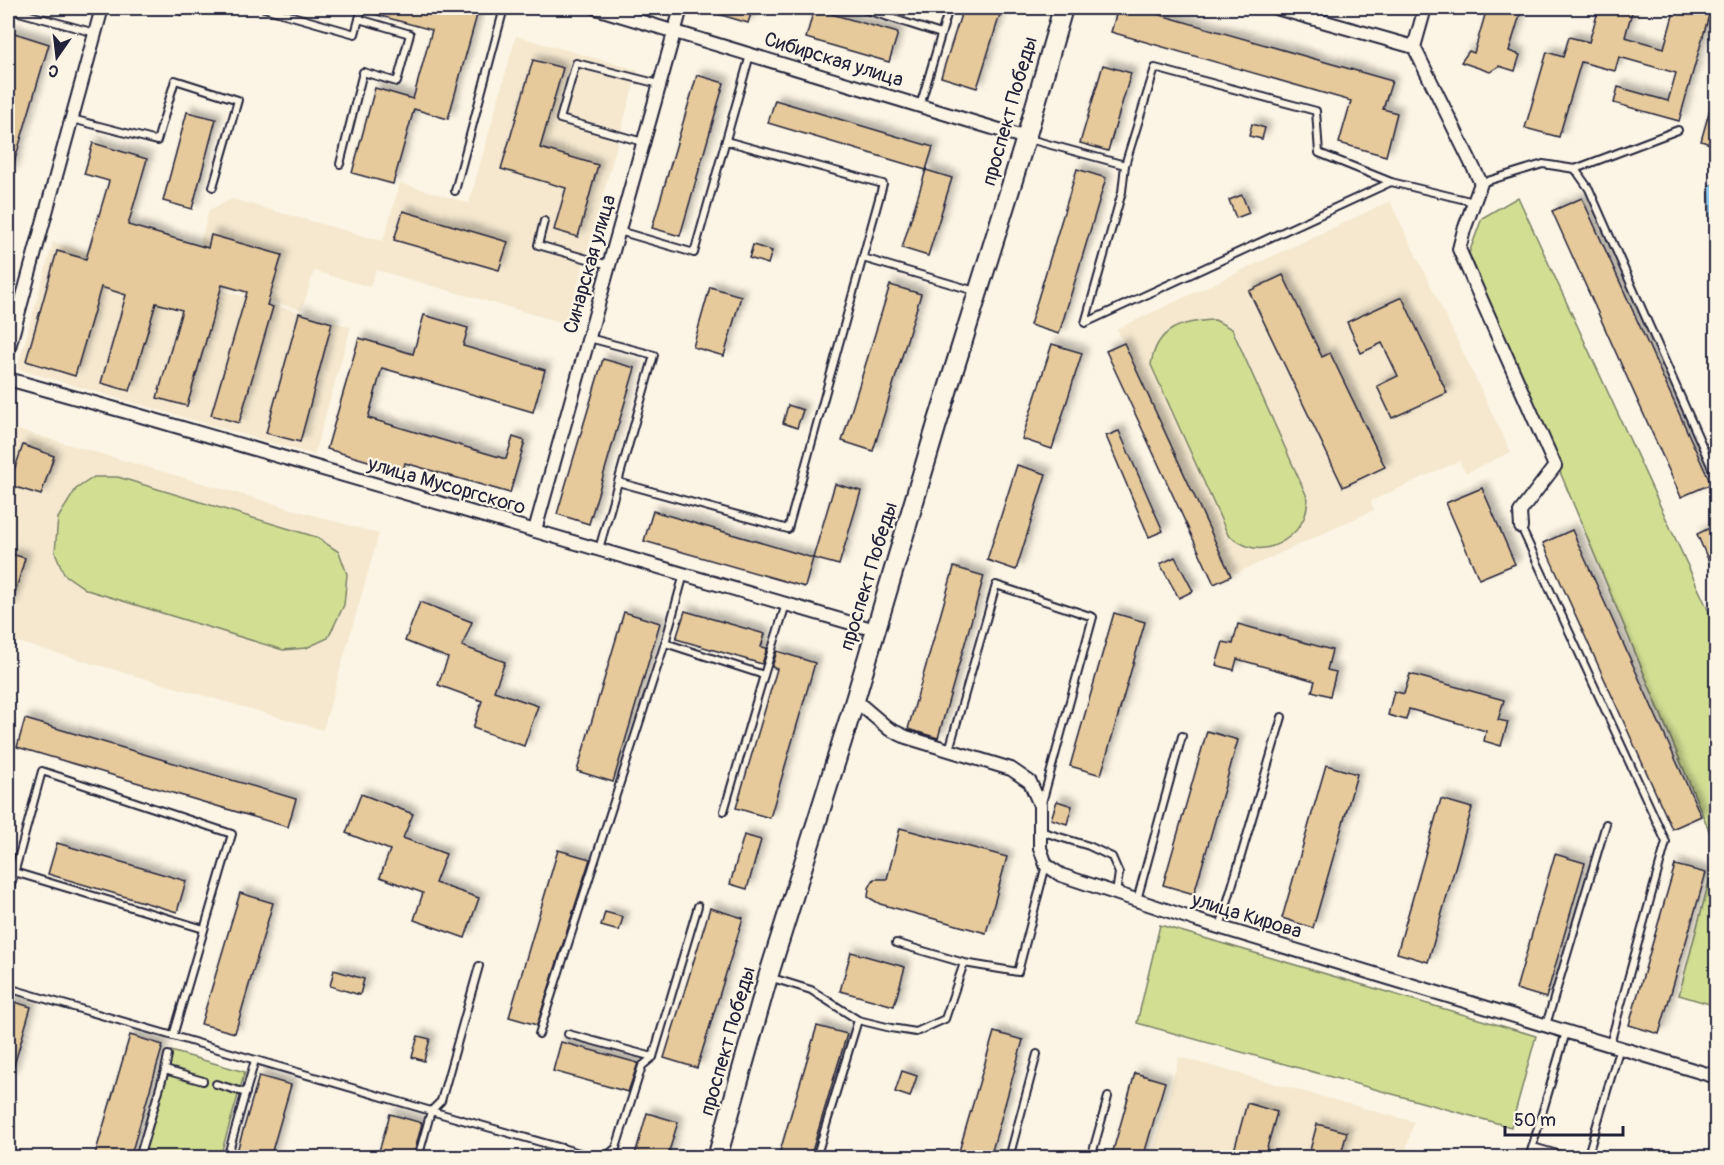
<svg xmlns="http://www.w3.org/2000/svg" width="1724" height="1165" font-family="Pangolin,sans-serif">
<defs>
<filter id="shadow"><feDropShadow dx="5.5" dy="-5.5" stdDeviation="3" flood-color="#0004"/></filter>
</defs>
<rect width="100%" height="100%" fill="#fcf5e5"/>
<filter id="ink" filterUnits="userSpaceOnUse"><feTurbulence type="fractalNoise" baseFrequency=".0167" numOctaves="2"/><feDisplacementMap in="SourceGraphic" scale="12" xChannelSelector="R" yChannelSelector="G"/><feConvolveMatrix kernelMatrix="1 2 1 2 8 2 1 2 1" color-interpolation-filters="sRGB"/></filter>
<g filter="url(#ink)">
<g fill="#f5e8cf">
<path d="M516 36 638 70 567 324 376 270 370 287 314 271 302 310 191 279 209 210 232 199 383 241 400 183 469 203Z"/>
<path d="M1390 201 1511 452 1466 473 1459 461 1371 501 1374 510 1231 576 1117 329Z"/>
<path d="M53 242 351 327 314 455 17 369Z"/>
<path d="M8 427 379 534 323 730 14 641 8 662Z"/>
<path d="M1179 1057 1414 1122 1404 1157 1151 1158Z"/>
</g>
<g fill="#d2df93" stroke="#7a8067" stroke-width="1.5">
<path d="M1518 197 1716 627V847L1469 253 1482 218Z"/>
<path d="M1215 320 1232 329 1308 499C1307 505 1307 512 1304 518 1296 536 1274 551 1254 548 1244 547 1236 540 1228 535L1151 365C1156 328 1182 321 1215 320Z"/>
<path d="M94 477H118L316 537 339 552 347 574 344 605 328 638 306 648 283 650 87 590 64 574 55 552 58 518 76 489Z"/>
<path d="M1716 855V1006L1679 995Z"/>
<path d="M1160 925 1536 1036 1511 1127 1137 1023Z"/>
<path d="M171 1051 245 1072 220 1157 140 1158Z"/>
</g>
<path fill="#90cdf1" stroke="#6489a8" stroke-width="1.5" d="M1716 184V303L1715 301 1709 185Z"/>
<g fill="#e6ca9b" stroke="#22223b" stroke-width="1.5" filter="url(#shadow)">
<path d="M367 8H479L448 119 414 109 393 184 352 173 375 88 413 99 432 30 366 12Z"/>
<path d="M709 8H753L748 23 708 11Z"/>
<path d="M963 8H1002L977 88 941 77Z"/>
<path d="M1118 8H1136L1392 81 1383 109 1397 113 1386 156 1339 143 1351 101 1111 32Z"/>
<path d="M1487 8H1522L1509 51 1520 55 1515 71 1499 66 1490 72 1461 62 1469 51 1474 53Z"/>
<path d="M1599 8H1633L1625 37 1664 48 1675 8H1711L1679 121 1614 103 1618 87 1668 101 1676 73 1619 57 1615 71 1581 62 1559 137 1525 128 1547 52 1563 57 1569 37 1589 42Z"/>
<path d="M814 9 898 33 889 62 806 38Z"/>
<path d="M8 31 49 44 11 173H8Z"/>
<path d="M533 60 563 68 540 148 598 165 578 237 554 230 566 188 501 169Z"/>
<path d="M1103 65 1131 73 1108 151 1080 143Z"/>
<path d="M697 75 724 83 680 236 652 228Z"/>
<path d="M1713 98H1716V146L1701 141Z"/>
<path d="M775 100 933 147 926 170 768 123Z"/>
<path d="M187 112 216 119 192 209 163 201Z"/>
<path d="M1252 124 1265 128 1262 139 1249 136Z"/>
<path d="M93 143 147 159 128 225 208 248 211 235 282 255 267 305 273 307 239 423 211 415 247 292 222 285 187 406 157 398 182 310 156 303 130 391 101 383 126 295 101 287 75 376 26 361 57 251 86 259 109 181 84 174Z"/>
<path d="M1077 169 1106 178 1059 334 1030 325Z"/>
<path d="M926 170 952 178 928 256 902 248Z"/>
<path d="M1242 195 1249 213 1236 218 1229 200Z"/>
<path d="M1582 198 1711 484 1681 497 1552 211Z"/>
<path d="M403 211 508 242 499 270 394 240Z"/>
<path d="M753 245 772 251 768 264 749 258Z"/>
<path d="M1283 275 1322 357 1330 353 1385 467 1343 487 1249 291Z"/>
<path d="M890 285 921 294 873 451 842 441Z"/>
<path d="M710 287 741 296 724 356 693 347Z"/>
<path d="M1402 297 1447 393 1392 418 1377 386 1398 376 1382 343 1361 353 1347 322Z"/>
<path d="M299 313 332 323 300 442 266 433Z"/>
<path d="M424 315 468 328 463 346 545 370 533 412 382 368 368 418 506 459 513 437 525 441 510 493 405 463 403 471 327 449 359 338 413 354Z"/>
<path d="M1124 343 1231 576 1214 584 1106 351Z"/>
<path d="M1052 344 1082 353 1052 449 1022 439Z"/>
<path d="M603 359 635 368 589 524 557 514Z"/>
<path d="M788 405 803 410 797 428 783 423Z"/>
<path d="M1119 431 1163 531 1149 537 1106 436Z"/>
<path d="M23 445 54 456 41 495 9 485Z"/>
<path d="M1017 465 1046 474 1016 570 987 560Z"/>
<path d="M835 484 861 491 839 565 813 558Z"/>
<path d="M1482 488 1515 564 1479 579 1446 503Z"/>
<path d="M653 511 813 558 805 587 644 541Z"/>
<path d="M1716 525V578L1697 534Z"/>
<path d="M1572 530 1701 816 1672 829 1543 543Z"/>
<path d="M8 553 25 558 11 607 8 606Z"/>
<path d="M1175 557 1193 591 1179 598 1160 564Z"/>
<path d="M954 567 984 576 938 738 908 729Z"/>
<path d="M420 602 472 622 462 646 505 662 494 691 538 706 524 746 473 728 482 701 438 685 448 658 405 641Z"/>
<path d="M685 611 765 634 761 647 767 648 762 664 676 639Z"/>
<path d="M624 612 660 623 613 782 577 771Z"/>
<path d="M1114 613 1145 622 1101 775 1070 766Z"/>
<path d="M1238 624 1332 650 1327 670 1336 672 1330 696 1312 691 1315 681 1237 659 1234 670 1216 665 1223 642 1233 644Z"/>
<path d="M777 651 815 663 770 818 736 808 777 669 772 667Z"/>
<path d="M1410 674 1504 700 1498 720 1508 722 1501 746 1484 741 1486 731 1409 709 1406 720 1388 715 1394 691 1404 694Z"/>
<path d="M25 719 296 799 288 827 17 747Z"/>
<path d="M1207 731 1238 740 1194 894 1163 885Z"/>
<path d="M1326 765 1357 774 1313 928 1282 918Z"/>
<path d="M361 794 413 814 403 838 446 854 435 883 479 898 465 938 414 920 423 893 380 877 390 850 346 833Z"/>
<path d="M1441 799 1472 808 1428 962 1397 953Z"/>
<path d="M1057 801 1072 806 1067 824 1051 819Z"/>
<path d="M900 828 1007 857 986 933 880 904 868 897 869 888 874 879H887Z"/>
<path d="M744 835 761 840 747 889 730 884Z"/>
<path d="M57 843 186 881 177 912 48 874Z"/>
<path d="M558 850 590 859 537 1025 509 1017Z"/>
<path d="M1555 854 1585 863 1546 998 1516 989Z"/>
<path d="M1675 865 1706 873 1659 1034 1629 1025Z"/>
<path d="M240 893 273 903 235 1033 201 1024Z"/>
<path d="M710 908 743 918 697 1068 664 1058Z"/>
<path d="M605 912 623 917 619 931 601 926Z"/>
<path d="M851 952 905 967 894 1006 840 991Z"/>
<path d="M334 970 364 979 360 995 330 986Z"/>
<path d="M8 1000 31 1007 11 1076 8 1075Z"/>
<path d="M817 1026 847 1034 810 1158H778Z"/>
<path d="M994 1032 1023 1040 990 1158H957Z"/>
<path d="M130 1035 163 1045 130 1158H94Z"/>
<path d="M418 1036 430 1039 424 1061 412 1057Z"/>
<path d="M561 1042 638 1063 628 1092 553 1071Z"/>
<path d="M902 1071 917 1076 910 1097 895 1092Z"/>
<path d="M1135 1073 1165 1082 1143 1158H1111Z"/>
<path d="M259 1076 291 1085 270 1158H235Z"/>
<path d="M1247 1103 1277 1112 1264 1158H1232Z"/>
<path d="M647 1113 678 1122 667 1158H634Z"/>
<path d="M390 1114 422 1123 413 1158H377Z"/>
<path d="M1317 1124 1347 1132 1340 1158H1308Z"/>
</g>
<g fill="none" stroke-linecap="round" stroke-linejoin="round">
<g stroke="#22223b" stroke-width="10">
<g id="service">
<path d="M264 8 355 34 359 19"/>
<path d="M860 8 941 34"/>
<path d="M8 9 95 33"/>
<path d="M181 11 182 8"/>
<path d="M920 106 949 8"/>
<path d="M72 119 157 141 175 80 238 100 213 187"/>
<path d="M1029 139 1125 165 1155 68 1316 111 1319 153 1391 182 1474 202"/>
<path d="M643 142 560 119 576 63 659 84"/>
<path d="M340 164 363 72 397 82 410 34 359 19 362 8"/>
<path d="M1125 165 1122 192 1085 323 1391 182"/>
<path d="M1575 169 1589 189 1716 477"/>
<path d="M1481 183 1543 164 1575 169 1678 130"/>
<path d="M455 191 504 8"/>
<path d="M544 221 538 245 609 265"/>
<path d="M619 231 694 253 750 55"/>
<path d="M863 258 975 291"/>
<path d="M589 338 654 355 618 482 788 529 883 184 726 141"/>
<path d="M1521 527 1666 842 1610 1044"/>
<path d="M599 549 618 482"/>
<path d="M665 643 764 675 786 604"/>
<path d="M949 750 996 585 1093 617 1042 803"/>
<path d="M724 811 764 675"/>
<path d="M1040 831 1089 846 1112 857 1119 873 1116 894"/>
<path d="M14 872 204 929"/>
<path d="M8 896 42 771 232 834 173 1036"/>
<path d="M1137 900 1182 736"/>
<path d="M1220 927 1282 717"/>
<path d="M896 943 964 963"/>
<path d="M769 977 811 990 858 1020 891 1028 916 1032 945 1019 964 963 1018 972 1046 865"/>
<path d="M8 988 431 1111 441 1101 479 966"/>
<path d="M1546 1025 1606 824"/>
<path d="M539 1034 665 643 684 574"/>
<path d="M568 1034 653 1057"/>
<path d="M165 1070 203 1081"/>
<path d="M216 1084 246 1093"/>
<path d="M1533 1147 1571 1158"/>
<path d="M139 1158 165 1070 168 1055"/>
<path d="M227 1158 255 1060"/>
<path d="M418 1158 431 1111 597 1158"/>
<path d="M560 1158 563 1148"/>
<path d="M604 1158 616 1148 642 1066 653 1057 698 906"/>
<path d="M816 1158 858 1020"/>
<path d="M1009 1158 1037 1054"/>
<path d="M1091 1158 1108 1097"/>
<path d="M1529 1158 1566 1032"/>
<path d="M1587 1158 1620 1047"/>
</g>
</g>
<g stroke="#22223b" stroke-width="16">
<g id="minor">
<path d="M596 8 1026 138"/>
<path d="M1276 8 1414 47"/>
<path d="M1414 47 1481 183 1464 230 1459 249 1555 466 1520 512 1521 527"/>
<path d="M1414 47 1425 8"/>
<path d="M8 351 102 8"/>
<path d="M8 379 141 416 875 630"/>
<path d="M535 530 681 8"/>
<path d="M855 700 889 729 906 737 1011 769 1030 782 1040 805V848L1046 865 1061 875 1199 921 1710 1075"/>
</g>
</g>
<g stroke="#22223b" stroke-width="22">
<path id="secondary" d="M717 1158 768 977 855 700 937 424 1026 138 1063 8"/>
</g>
<use href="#service" stroke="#fcf5e5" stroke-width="6"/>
<use href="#minor" stroke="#fcf5e5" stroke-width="12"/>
<use href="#secondary" stroke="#fcf5e5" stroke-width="18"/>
</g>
</g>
<g text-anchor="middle" stroke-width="4.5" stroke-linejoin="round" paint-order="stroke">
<g font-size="20" fill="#22223b" stroke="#fcf5e5">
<text transform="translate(834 59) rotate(17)" y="7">Сибирская улица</text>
<text transform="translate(1009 111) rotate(-74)" y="7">проспект Победы</text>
<text transform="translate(589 264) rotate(-74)" y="7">Синарская улица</text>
<text transform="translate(447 485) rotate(16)" y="7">улица Мусоргского</text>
<text transform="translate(868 576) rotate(-73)" y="7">проспект Победы</text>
<text transform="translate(1247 915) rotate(17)" y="7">улица Кирова</text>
<text transform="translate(727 1041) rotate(-74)" y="7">проспект Победы</text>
</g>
</g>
<rect width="1724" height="1165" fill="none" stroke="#fcf5e5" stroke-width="30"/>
<rect x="15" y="15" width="1694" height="1135" fill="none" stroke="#22223b" stroke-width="2" filter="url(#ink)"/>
<g transform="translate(57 57) rotate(194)" stroke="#fcf5e5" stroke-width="4.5" paint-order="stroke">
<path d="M0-4.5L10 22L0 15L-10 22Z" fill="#22223b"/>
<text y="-9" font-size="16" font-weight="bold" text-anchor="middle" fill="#22223b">С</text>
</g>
<path d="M1505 1126v9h118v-9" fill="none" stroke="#22223b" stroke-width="3"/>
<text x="1514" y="1126" font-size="18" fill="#22223b" stroke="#fcf5e5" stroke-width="4.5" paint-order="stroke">50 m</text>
</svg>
